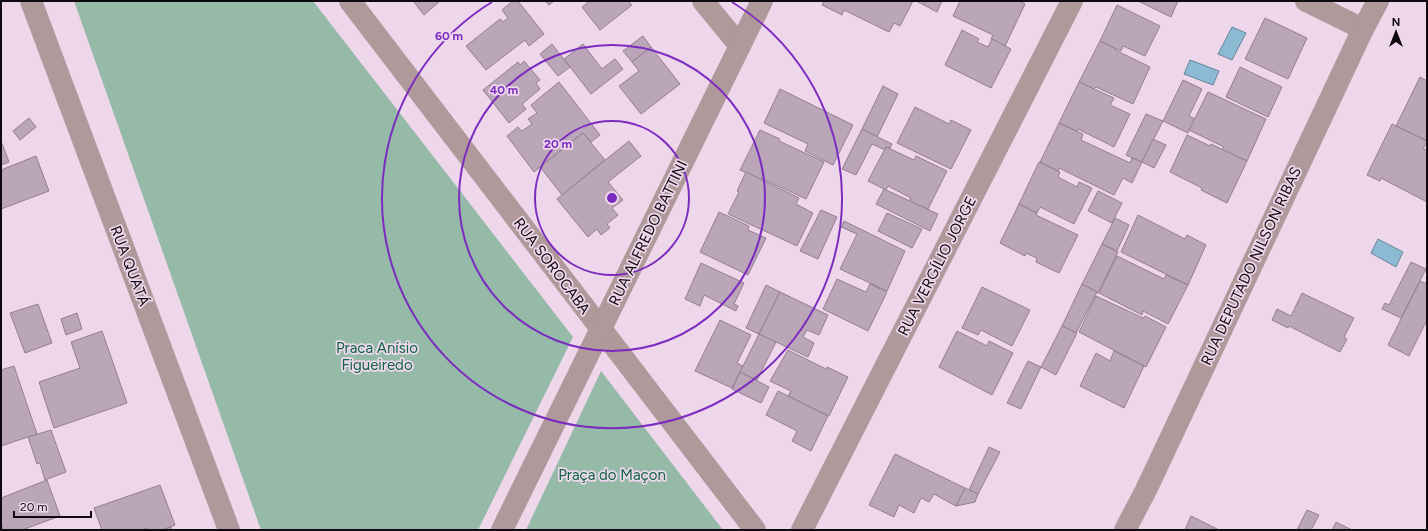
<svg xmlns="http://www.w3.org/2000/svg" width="1428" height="531" font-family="Figtree,sans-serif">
<rect width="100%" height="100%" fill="#eed7eb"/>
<g fill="#95baa8">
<path d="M74 1H313L573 337 478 530H261Z"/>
<path d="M601 371 723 530H526Z"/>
</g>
<g fill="#8cbad3" stroke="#678598">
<path d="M1232 27 1246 33 1232 60 1218 54Z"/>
<path d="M1190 60 1219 71 1213 85 1184 74Z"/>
<path d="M1378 239 1403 252 1396 267 1371 253Z"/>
</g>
<g fill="#bba5b9" stroke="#947f92">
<path d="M413 1H440L424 15Z"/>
<path d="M513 1H518L544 34 529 46 525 40 486 70 466 46 500 19 503 22 508 18 502 10Z"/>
<path d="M545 1H554L549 5Z"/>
<path d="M590 1H628L632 5 600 30 582 7Z"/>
<path d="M824 1H913L900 26 894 23 889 32 844 10 842 15 822 5Z"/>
<path d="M916 1H926L924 5Z"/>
<path d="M925 1H942L937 12 924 5Z"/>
<path d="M960 1H1020L1025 4 1005 46 991 39 993 35 953 16Z"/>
<path d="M1138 1H1178L1171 17Z"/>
<path d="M1117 5 1160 26 1145 56 1123 46 1121 51 1100 41Z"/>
<path d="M1265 18 1307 38 1288 79 1245 59Z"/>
<path d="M962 30 979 39 977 42 988 47 992 39 1011 49 991 88 945 65Z"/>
<path d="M643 36 651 47 632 62 623 51Z"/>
<path d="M1100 41 1116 49 1115 50 1150 67 1133 104 1096 87 1094 89 1079 82Z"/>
<path d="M552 44 570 67 558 76 540 54Z"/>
<path d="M583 44 602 69 615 59 623 69 591 94 564 59Z"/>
<path d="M651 47 680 84 641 114 619 86 639 71 632 62Z"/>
<path d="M524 61 540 80 536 83 540 89 522 104 526 109 509 123 483 90 518 62 520 65Z"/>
<path d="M1240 67 1282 87 1268 117 1226 97Z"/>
<path d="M1420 77 1427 81V141L1396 126Z"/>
<path d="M1183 80 1202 89 1189 116 1195 119 1188 133 1163 121Z"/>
<path d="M559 82 600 135 591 142 583 133 534 172 507 136 518 127 522 131 532 124 528 119 537 113 531 105Z"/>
<path d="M1079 82 1114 98 1110 105 1130 114 1114 147 1078 129 1077 131 1059 123Z"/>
<path d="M883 86 898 94 877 137 862 129Z"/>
<path d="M780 89 853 125 833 165 805 151 808 144 764 123Z"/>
<path d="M1208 92 1266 119 1247 161 1222 150 1224 147 1189 130Z"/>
<path d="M915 107 949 124 951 120 971 130 951 169 897 143Z"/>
<path d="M1146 114 1163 121 1142 162 1126 155Z"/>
<path d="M29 118 36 127 20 140 13 131Z"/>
<path d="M1059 123 1083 134 1081 140 1130 163 1132 158 1142 162 1132 183 1123 178 1114 195 1059 168 1058 171 1040 162Z"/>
<path d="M1392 124 1427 141 1423 149 1427 150V202L1381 178 1380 181 1367 175Z"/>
<path d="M862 129 892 144 890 148 886 147 885 150 872 144 856 175 842 169Z"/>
<path d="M760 130 780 139 779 141 824 162 806 199 761 178 760 179 740 170Z"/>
<path d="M583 133 605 160 562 195 540 167Z"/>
<path d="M1187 135 1210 146 1211 144 1247 161 1227 203 1201 190 1202 188 1170 172Z"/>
<path d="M1153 139 1166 145 1154 168 1142 162Z"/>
<path d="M1 141 9 162 1 165Z"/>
<path d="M629 141 641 156 608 182 623 200 612 208 618 215 607 224 610 228 601 235 597 229 588 237 557 199Z"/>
<path d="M886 147 914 160 916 156 947 171 928 209 909 201 911 198 888 186 886 190 868 181Z"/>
<path d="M36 156 49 191 1 209V170Z"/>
<path d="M1039 162 1060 172 1058 177 1077 187 1079 182 1092 188 1074 224 1040 207 1037 213 1019 204Z"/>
<path d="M746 172 799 198 796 204 813 213 797 246 728 214 739 192 737 191Z"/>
<path d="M884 189 938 214 930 231 876 204Z"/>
<path d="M1098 191 1122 203 1112 223 1088 211Z"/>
<path d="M1019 204 1037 213 1036 215 1078 235 1059 273 1036 262 1037 258 1026 253 1025 256 1000 243Z"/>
<path d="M821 210 837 217 818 259 800 251Z"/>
<path d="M719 212 749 226 748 230 766 238 748 275 700 252Z"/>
<path d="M887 213 922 229 912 248 878 231Z"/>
<path d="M1138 215 1185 239 1187 235 1206 245 1188 285 1121 252Z"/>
<path d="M1115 218 1129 225 1117 251 1102 244Z"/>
<path d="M844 221 905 251 887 291 840 269 857 234 841 227Z"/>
<path d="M1102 244 1118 252 1098 293 1082 284Z"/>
<path d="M1117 256 1164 279 1166 275 1188 285 1168 324 1143 311 1142 315 1099 293Z"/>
<path d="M1411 262 1426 269 1401 318 1382 309 1385 303 1389 305Z"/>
<path d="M701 263 744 283 734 304 738 306 736 311 704 295 700 306 685 299Z"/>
<path d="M837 279 866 292 870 284 887 292 868 331 823 309Z"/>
<path d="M1420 281 1427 284V320L1409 356 1388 345Z"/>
<path d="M1082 284 1097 292 1076 333 1062 326Z"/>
<path d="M766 285 780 292 759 334 746 328Z"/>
<path d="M982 287 1030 310 1012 346 981 330 978 335 962 328Z"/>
<path d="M780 292 828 315 819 335 807 330 803 337 814 343 808 357 759 334Z"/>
<path d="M1302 293 1354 318 1344 337 1347 339 1340 352 1289 326 1288 328 1272 320 1277 309 1291 316Z"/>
<path d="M1096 296 1143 318 1145 316 1166 327 1146 367 1079 332Z"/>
<path d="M38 304 52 343 25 353 10 313Z"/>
<path d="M77 313 82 329 66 335 61 319Z"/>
<path d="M720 320 751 335 737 363 743 366 732 388 695 371Z"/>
<path d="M1062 326 1077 333 1056 375 1041 367Z"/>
<path d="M102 331 127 403 54 428 39 382 80 368 71 342Z"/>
<path d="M957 331 987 346 989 341 1013 353 992 395 939 367Z"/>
<path d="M759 334 776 342 757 380 740 372Z"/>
<path d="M788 350 826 369 827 367 848 377 829 416 788 396 791 391 770 381Z"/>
<path d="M1114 351 1144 366 1124 408 1080 386 1096 353 1110 361Z"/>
<path d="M1028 361 1041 367 1021 409 1007 403Z"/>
<path d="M14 366 37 434 1 446V370Z"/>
<path d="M740 372 769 387 761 403 732 389Z"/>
<path d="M778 391 828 416 811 451 792 441 797 431 766 415Z"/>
<path d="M51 430 66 472 45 480 40 463 37 464 28 437Z"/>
<path d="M989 447 1000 452 978 494 969 490Z"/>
<path d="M895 454 965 488 956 506 934 494 929 502 921 498 914 513 899 505 894 517 869 505Z"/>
<path d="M47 480 60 516 22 530H3L1 523V498Z"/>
<path d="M160 485 175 525 162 530H148L147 528 141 530H102L94 508Z"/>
<path d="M965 488 978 494 975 502 956 506Z"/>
<path d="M1307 510 1319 515 1311 530H1297Z"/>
<path d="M1191 516 1219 530H1185Z"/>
<path d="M1336 522 1352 530H1332Z"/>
<path d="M171 527 172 530H162Z"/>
</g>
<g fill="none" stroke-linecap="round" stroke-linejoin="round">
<g stroke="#af999b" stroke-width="22">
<path d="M31 1 229 530"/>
<path d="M350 1 755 530"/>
<path d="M703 1 740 46"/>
<path d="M1306 1 1363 29"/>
<path d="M502 530 762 1"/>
<path d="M802 530 1072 1"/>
<path d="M1125 530 1146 490 1363 29 1378 1"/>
</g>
</g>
<g fill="none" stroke="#7b2cbf" stroke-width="2">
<circle cx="612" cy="198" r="77"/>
<circle cx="612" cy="198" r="153"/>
<path d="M732 2A230 230 0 1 1 492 2"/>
</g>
<g text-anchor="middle" stroke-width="3.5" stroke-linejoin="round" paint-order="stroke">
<g font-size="15" fill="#110910" stroke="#eed7eb">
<text transform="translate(648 233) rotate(-64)" y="5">RUA ALFREDO BATTINI</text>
<text transform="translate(130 266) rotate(69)" y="5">RUA QUATÁ</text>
<text transform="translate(552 266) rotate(53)" y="5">RUA SOROCABA</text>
<text transform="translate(937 266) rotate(-63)" y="5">RUA VERGÍLIO JORGE</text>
<text transform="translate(1251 266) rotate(-65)" y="5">RUA DEPUTADO NILSON RIBAS</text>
</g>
<g font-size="15" fill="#0f6447" stroke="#eed7eb">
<text x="377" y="353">Praca Anísio<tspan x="377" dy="17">Figueiredo</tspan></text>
<text x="612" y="480">Praça do Maçon</text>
</g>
</g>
<circle cx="612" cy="198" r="6" fill="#7b2cbf" stroke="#eed7eb" stroke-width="2"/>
<g font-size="12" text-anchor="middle" font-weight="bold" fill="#7b2cbf" stroke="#eed7eb" stroke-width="3.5" stroke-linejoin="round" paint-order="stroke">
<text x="449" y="40">60 m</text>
<text x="504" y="94">40 m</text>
<text x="558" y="148">20 m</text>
</g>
<rect width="1428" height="531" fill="none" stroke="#110910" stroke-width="4"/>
<g transform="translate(1396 32)" stroke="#eed7eb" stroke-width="3" paint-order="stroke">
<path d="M0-3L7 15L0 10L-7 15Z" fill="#110910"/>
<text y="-6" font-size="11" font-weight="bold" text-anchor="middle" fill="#110910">N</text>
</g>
<path d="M14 511v6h77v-6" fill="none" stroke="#110910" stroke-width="2"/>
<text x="20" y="511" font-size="12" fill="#110910" stroke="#eed7eb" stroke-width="3" paint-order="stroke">20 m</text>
</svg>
